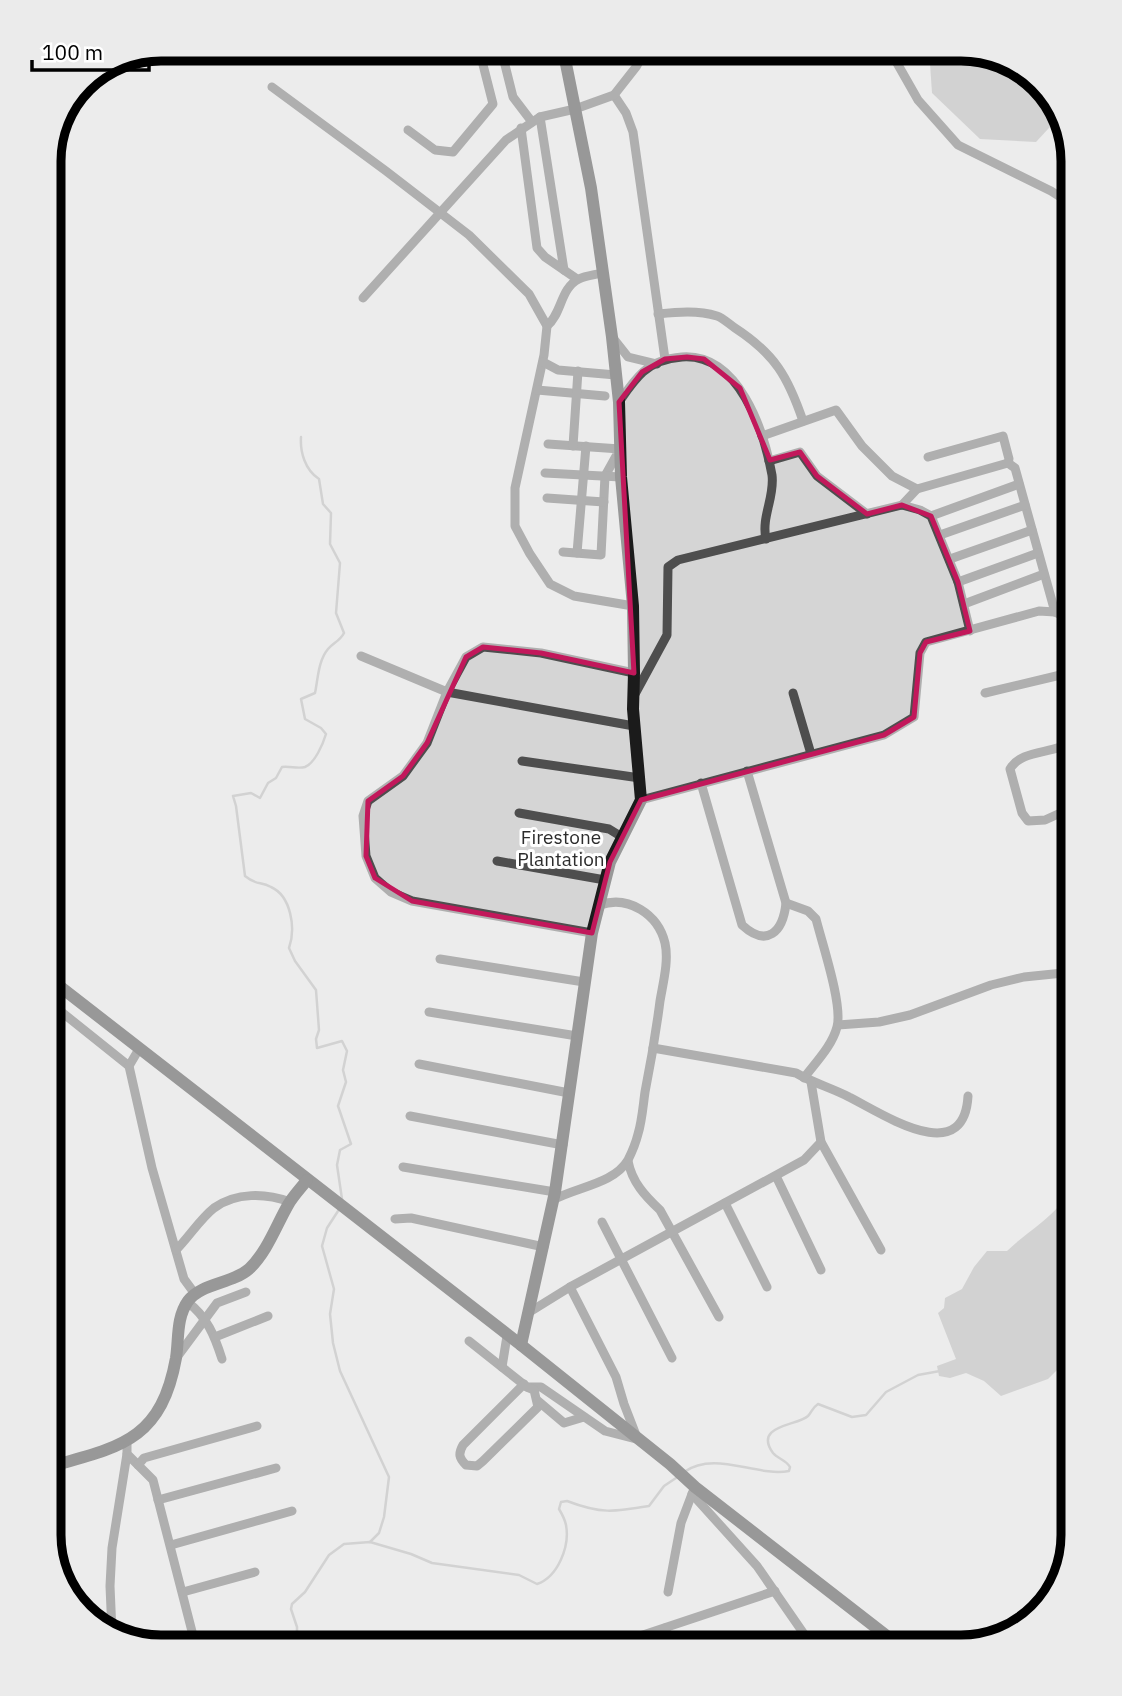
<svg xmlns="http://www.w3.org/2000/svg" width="1122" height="1696" font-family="'IBM Plex Sans',sans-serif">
<rect width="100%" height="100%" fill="#fff"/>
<path fill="#d5d5d5" d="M161 49H968L1023 68 1058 105 1073 161V1535L1058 1591 1017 1632 961 1647H154L99 1628 64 1591 49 1535V154L82 82Z"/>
<g fill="#9c9c9c">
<path d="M929 49H968L1023 68 1058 105 1061 115 1036 142 980 139 932 93Z"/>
<path d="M1073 1177V1360L1063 1364 1048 1379 1001 1396 984 1381 966 1373 950 1378 939 1376 937 1366 956 1359 938 1313 944 1308 945 1298 962 1289 974 1267 987 1251H1007C1023 1235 1049 1220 1061 1203 1066 1196 1069 1185 1073 1177Z"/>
</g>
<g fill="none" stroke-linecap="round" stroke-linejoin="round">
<g stroke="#9c9c9c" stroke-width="2.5">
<path d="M301 437C300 452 305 470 319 479L323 504 331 513 330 544 340 563 336 613 344 633C340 641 333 643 328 649 318 661 318 679 315 693L301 699 305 719 321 728 326 734C323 744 315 763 305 767 298 769 290 766 282 767L276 778 268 783 260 798 251 793 233 796 236 806 245 876C257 886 260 881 271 887 291 896 296 928 289 948L295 961 316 990 319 1030 316 1039 317 1048 342 1041 347 1051 343 1070 346 1082 338 1106 351 1144 340 1150 337 1165 342 1199"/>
<path d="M340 1208 327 1228 322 1246 334 1289 330 1314 333 1343 340 1371 389 1477 384 1517 379 1533 370 1542"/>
<path d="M684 1472C715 1450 756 1477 789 1471L790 1467C786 1460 778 1459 773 1453 753 1425 797 1426 808 1416 812 1412 812 1408 818 1404L852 1417 866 1415 886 1392 918 1375 940 1371"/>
<path d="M297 1647V1627L291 1609 292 1604 305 1592 329 1555 344 1544 370 1542 411 1554 432 1563 519 1575 537 1584C558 1577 570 1546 566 1525 565 1520 562 1514 559 1509L561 1502 567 1501C601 1514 613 1512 649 1506L664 1486 679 1476"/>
</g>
<g stroke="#4e4e4e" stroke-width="9">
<path d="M501 49 513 97 532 122"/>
<path d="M889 49 918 100 958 145 1051 191 1073 205"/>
<path d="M272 87 386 171 469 235 529 294 547 326 544 355 515 488V526L530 554 550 584 574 596 633 606"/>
<path d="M614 95 626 113 633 132 665 359"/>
<path d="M540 117 564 270"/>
<path d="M521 128 537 248 545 257 577 279"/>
<path d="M408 130 435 150 453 152 493 104 479 49"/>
<path d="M363 298 506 140 540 117 575 109 614 95 636 67 646 49"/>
<path d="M658 314C677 312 698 310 717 316 723 318 729 324 735 328 775 354 788 377 803 421"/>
<path d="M547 326C562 314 560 288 579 279 585 276 594 275 602 273"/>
<path d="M613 338 628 357 657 364"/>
<path d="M543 362 558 370 616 375"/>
<path d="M537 390 605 396"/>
<path d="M619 402C626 392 634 380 643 372 654 362 668 358 682 357 739 353 764 431 772 475 775 497 761 517 766 539"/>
<path d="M762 436 836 410 862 446 892 476 917 489"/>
<path d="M548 444 620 449 605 476 601 555 563 552"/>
<path d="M573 446 578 371"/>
<path d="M928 457 1003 436 1009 459 1008 463"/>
<path d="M769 461 800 452 817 476 867 514"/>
<path d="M545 473 621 477"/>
<path d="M547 498 604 502"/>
<path d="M902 505 917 489 1008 463 1015 468 1055 612"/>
<path d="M931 516 1019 484"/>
<path d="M940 535 1025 505"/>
<path d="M577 553 586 446"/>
<path d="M950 559 1032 530"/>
<path d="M958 582 1038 553"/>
<path d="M964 604 1044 574"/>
<path d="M361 656 447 692 634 726"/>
<path d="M793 693 811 754"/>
<path d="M985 693 1073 672"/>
<path d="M635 694 667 635 668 567 678 560 902 505 920 510 931 516 958 582 970 631"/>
<path d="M522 761 640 778"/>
<path d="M701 783 742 925C767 948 783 932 786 903L747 771"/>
<path d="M1073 797 1067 810 1045 820 1028 821 1022 813 1010 769C1022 748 1056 755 1073 740"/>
<path d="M641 800 884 735 914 717 920 653 926 642 1039 611 1055 612 1073 621"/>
<path d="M519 813 609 829 622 837"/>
<path d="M497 861 605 880"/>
<path d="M786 903 808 911 816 919C822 943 843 1005 837 1027 832 1046 816 1062 804 1078"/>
<path d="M592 933 412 901 391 892 375 878 366 856 363 816 368 801 403 776 427 743 447 692 466 657 483 647 541 653 634 673"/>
<path d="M440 959 584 982"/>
<path d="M49 1002 129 1066"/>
<path d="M429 1012 577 1036"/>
<path d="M838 1025 879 1022 910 1015 991 985 1024 977 1073 972"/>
<path d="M653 1048 796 1073C813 1083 832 1088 849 1097 883 1114 964 1169 968 1096"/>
<path d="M139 1049 129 1066 152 1168 184 1279 195 1294"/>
<path d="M419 1064 569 1093"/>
<path d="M811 1082 821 1142 881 1250"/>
<path d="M410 1116 563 1145"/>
<path d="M628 1161C632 1182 645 1196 660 1210L719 1317"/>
<path d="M403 1167 555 1192"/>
<path d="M776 1176 821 1270"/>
<path d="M553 1200C576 1187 614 1184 628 1160 632 1152 636 1142 638 1134 642 1121 643 1106 645 1092 651 1062 656 1032 660 1001 663 983 669 961 665 943 658 914 628 895 600 905"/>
<path d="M725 1203 767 1287"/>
<path d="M395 1219 411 1218 544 1247"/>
<path d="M602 1222 672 1358"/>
<path d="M176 1250C189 1237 200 1219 214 1208 236 1192 266 1193 290 1202"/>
<path d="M570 1287 616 1377 624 1404 636 1435"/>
<path d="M187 1302C207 1316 215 1337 222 1359"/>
<path d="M528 1313 570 1287 804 1160 821 1142"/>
<path d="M215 1337 268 1316"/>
<path d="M469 1341 527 1387H541L605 1431 636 1439"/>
<path d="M177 1357 217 1303 246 1292"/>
<path d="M502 1367 507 1336"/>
<path d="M524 1384 463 1445C458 1454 459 1458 466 1465L477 1466 483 1461 538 1407 534 1390 527 1387"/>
<path d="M538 1401 564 1423 584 1417"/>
<path d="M127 1442V1454L153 1480 196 1647"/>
<path d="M138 1465 144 1458 257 1426"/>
<path d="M695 1487 692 1494 757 1566 813 1647"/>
<path d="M158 1500 276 1468"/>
<path d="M171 1545 292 1511"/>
<path d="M183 1592 255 1572"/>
<path d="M668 1592 681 1523 692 1494"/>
<path d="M665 1628 671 1647"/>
<path d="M112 1632 110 1586 112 1548 127 1454"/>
<path d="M607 1647 775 1591"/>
</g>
<g stroke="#1b1b1b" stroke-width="12">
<path d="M49 978 521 1345 670 1464 695 1487 901 1647"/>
<path d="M521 1345 555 1192 592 933 610 862 641 800 633 709 634 673 633 606 621 477 619 402 612 337 591 188 563 49"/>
<path d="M49 1467C120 1447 161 1441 176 1358 179 1339 176 1318 188 1301 201 1283 232 1284 249 1269 267 1252 276 1226 288 1205 293 1196 301 1188 307 1180"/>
</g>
</g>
<path d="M0 0H1122V1696H0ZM687 357 704 359 740 388 770 460 800 452 817 476 867 514 902 505 931 516 958 582 970 631 926 642 920 653 914 717 884 735 641 800 610 862 592 933 412 901 375 878 366 856 368 801 403 776 427 743 466 657 483 647 541 653 634 673 619 402 642 372 665 359Z" fill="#fff" fill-opacity=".55" fill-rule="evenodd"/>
<path fill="none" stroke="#c2185b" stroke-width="5" stroke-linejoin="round" d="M687 357 704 359 740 388 770 460 800 452 817 476 867 514 902 505 931 516 958 582 970 631 926 642 920 653 914 717 884 735 641 800 610 862 592 933 412 901 375 878 366 856 368 801 403 776 427 743 466 657 483 647 541 653 634 673 619 402 642 372 665 359Z"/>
<g text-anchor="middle" stroke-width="6" stroke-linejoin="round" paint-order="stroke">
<g font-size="19" fill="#2c2c2c" stroke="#fff">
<text x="561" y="844">Firestone<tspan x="561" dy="22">Plantation</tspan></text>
</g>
</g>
<path d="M0 0H1122V1696H0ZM161 61H961A100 100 0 0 1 1061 161V1535A100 100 0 0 1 961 1635H161A100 100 0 0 1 61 1535V161A100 100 0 0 1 161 61Z" fill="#ebebeb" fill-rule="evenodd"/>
<path fill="none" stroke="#000" stroke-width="9" d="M161 61H961A100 100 0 0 1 1061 161V1535A100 100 0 0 1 961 1635H161A100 100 0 0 1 61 1535V161A100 100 0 0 1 161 61Z"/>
<path d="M32 60v10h117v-10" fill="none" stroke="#000000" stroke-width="3.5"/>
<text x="42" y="60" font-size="21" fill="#000000" stroke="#ffffff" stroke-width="5" paint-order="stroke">100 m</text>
</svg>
